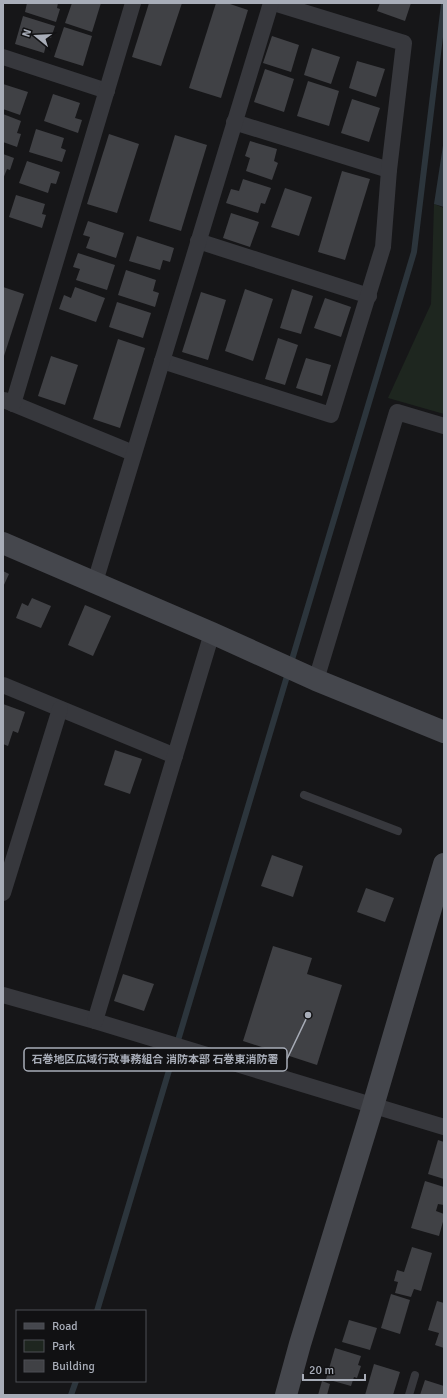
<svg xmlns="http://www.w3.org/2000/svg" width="447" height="1398" font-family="Signika,'Noto Sans JP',sans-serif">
<rect width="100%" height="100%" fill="#161618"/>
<path fill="#1e261f" d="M434 204 444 208V414L388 398 431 304Z"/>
<path fill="#2c353c" d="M444 139V207L434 204Z"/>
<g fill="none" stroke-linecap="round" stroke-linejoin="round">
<g stroke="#2c353c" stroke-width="6">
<path d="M97 1311 414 252 444 4"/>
<path d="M71 1395 76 1381"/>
</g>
</g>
<g fill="#404145">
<path d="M27 3H58L57 8 60 9 56 22 25 12Z"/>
<path d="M72 3H101L92 32 65 23Z"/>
<path d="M149 3H182L161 66 132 57Z"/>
<path d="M216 3H227L248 10 221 98 189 88Z"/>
<path d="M380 3H411L405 21 377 11Z"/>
<path d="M23 16 55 26 51 38 48 37 44 53 15 44Z"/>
<path d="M64 27 92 36 83 66 54 57Z"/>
<path d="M272 36 299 45 291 72 263 63Z"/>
<path d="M312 48 340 57 331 84 304 75Z"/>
<path d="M357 61 385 69 376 97 349 88Z"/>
<path d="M265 69 294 79 284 112 254 102Z"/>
<path d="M308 81 339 91 329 126 297 116Z"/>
<path d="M3 84 28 92 20 115 3 109Z"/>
<path d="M53 94 80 103 75 118 82 120 78 133 44 121Z"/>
<path d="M352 99 380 108 369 142 341 133Z"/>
<path d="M3 114 21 121 17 133 21 134 17 147 3 142Z"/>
<path d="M36 129 64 138 61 148 66 150 62 162 29 152Z"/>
<path d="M109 134 139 144 117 213 87 204Z"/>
<path d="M175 135 207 145 181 231 149 221Z"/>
<path d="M250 141 277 149 274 161 278 163 272 180 246 171 250 158 245 156Z"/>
<path d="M3 154 14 158 10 170 7 169 3 179Z"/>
<path d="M27 161 60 172 56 184 51 183 48 193 19 183Z"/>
<path d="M342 171 370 179 345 260 318 252Z"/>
<path d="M243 179 271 188 265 204 261 203 258 213 226 203 231 189 239 191Z"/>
<path d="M285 188 312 197 299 236 271 227Z"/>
<path d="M16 195 45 204 42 214 46 215 42 228 9 217Z"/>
<path d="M231 213 259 222 250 247 223 238Z"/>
<path d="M88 221 124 233 116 258 86 248 90 237 83 235Z"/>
<path d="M137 236 174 248 170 262 163 260 160 270 129 261Z"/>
<path d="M78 253 115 265 107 290 76 280 80 269 73 267Z"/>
<path d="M126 270 156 280 153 291 159 293 155 307 118 295Z"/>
<path d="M3 287 24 294 4 356H3Z"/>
<path d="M75 287 105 298 96 322 59 309 64 295 71 298Z"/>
<path d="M245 289 273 299 253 361 225 351Z"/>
<path d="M292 289 313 296 301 334 280 328Z"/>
<path d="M201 292 226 300 208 360 182 352Z"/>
<path d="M325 298 351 307 341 337 314 328Z"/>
<path d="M117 302 151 313 143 338 109 327Z"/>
<path d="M278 338 298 345 285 385 265 379Z"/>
<path d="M118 339 145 348 120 428 93 419Z"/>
<path d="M51 356 78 365 65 405 38 396Z"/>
<path d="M306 358 331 365 322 396 296 388Z"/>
<path d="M3 571 9 574 3 587Z"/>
<path d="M32 598 51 606 41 628 16 618 22 603 28 606Z"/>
<path d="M85 605 111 616 93 656 68 645Z"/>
<path d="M3 704 25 712 18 733 13 731 8 746 3 744Z"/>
<path d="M115 750 142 759 130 794 104 785Z"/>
<path d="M272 855 303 866 293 897 261 886Z"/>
<path d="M366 888 394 898 385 922 357 912Z"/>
<path d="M273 946 312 958 307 974 342 985 317 1065 243 1041Z"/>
<path d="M123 974 154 984 144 1011 114 1001Z"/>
<path d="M438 1140 444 1142V1179L428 1174Z"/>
<path d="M425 1181 444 1187V1205L438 1204 436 1211 444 1214V1218L439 1236 411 1228Z"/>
<path d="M412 1247 432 1253 421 1291 414 1289 411 1297 395 1293 398 1282 394 1281 397 1270 404 1272Z"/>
<path d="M391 1294 410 1300 400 1334 381 1328Z"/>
<path d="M437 1301 444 1303V1348L435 1345 439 1333 428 1330Z"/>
<path d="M349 1320 377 1328 370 1350 342 1342Z"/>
<path d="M335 1348 361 1356 358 1365 361 1366 357 1378 354 1377 351 1386 326 1379Z"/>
<path d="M374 1364 400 1372 393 1395H365Z"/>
<path d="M425 1380 444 1386 443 1395H420Z"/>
<path d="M322 1381 330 1384 327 1395H318Z"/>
</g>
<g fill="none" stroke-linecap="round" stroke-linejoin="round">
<g stroke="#37383d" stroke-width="8">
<path d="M304 795 398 831"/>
<path d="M409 1395 415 1375"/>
</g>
<g stroke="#37383d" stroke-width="16">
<path d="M3 57 107 91"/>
<path d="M234 122 389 170"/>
<path d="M198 241 369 296"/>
<path d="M162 361 331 415 383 247 389 170 404 43 274 3"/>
<path d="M4 400 133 453"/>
<path d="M13 404 133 3"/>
<path d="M95 582 271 3"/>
<path d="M316 680 397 412 444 426"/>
<path d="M3 685 175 756"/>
<path d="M3 893 60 709"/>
<path d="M3 995 95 1021 444 1127"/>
<path d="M95 1021 212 633"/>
</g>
<g stroke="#45474d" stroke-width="22">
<path d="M3 543 212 633 316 680 444 732"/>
<path d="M286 1395 300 1344 373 1106 444 864"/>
</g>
</g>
<path fill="none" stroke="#a8adb8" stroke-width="1.5" d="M308 1015L287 1059"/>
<circle fill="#a8adb8" stroke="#111113" stroke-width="1.5" cx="308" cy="1015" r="4"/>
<rect fill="#111113" stroke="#a8adb8" stroke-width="1.5" x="24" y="1048" width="263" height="23" rx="4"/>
<g font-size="11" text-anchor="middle" font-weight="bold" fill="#a8adb8">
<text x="155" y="1063">石巻地区広域行政事務組合 消防本部 石巻東消防署</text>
</g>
<rect width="447" height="1398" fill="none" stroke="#a8adb8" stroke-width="8"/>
<rect x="16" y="1310" width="130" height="72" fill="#111113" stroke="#4d4f55"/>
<rect x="24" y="1323" width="20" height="6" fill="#45474d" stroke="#4d4f55"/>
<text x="52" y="1330" font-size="12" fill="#a8adb8">Road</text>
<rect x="24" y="1340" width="20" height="12" fill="#1e261f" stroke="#4d4f55"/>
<text x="52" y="1350" font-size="12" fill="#a8adb8">Park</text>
<rect x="24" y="1360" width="20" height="12" fill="#404145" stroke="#4d4f55"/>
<text x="52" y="1370" font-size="12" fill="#a8adb8">Building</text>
<g transform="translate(36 36) rotate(288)" stroke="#111113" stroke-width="3" paint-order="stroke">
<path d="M0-3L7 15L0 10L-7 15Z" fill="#a8adb8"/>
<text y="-6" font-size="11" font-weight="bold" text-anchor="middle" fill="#a8adb8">N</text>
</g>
<path d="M303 1374v6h62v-6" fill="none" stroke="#a8adb8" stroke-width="2"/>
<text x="309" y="1374" font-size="12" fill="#a8adb8" stroke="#111113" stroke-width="3" paint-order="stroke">20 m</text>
</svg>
